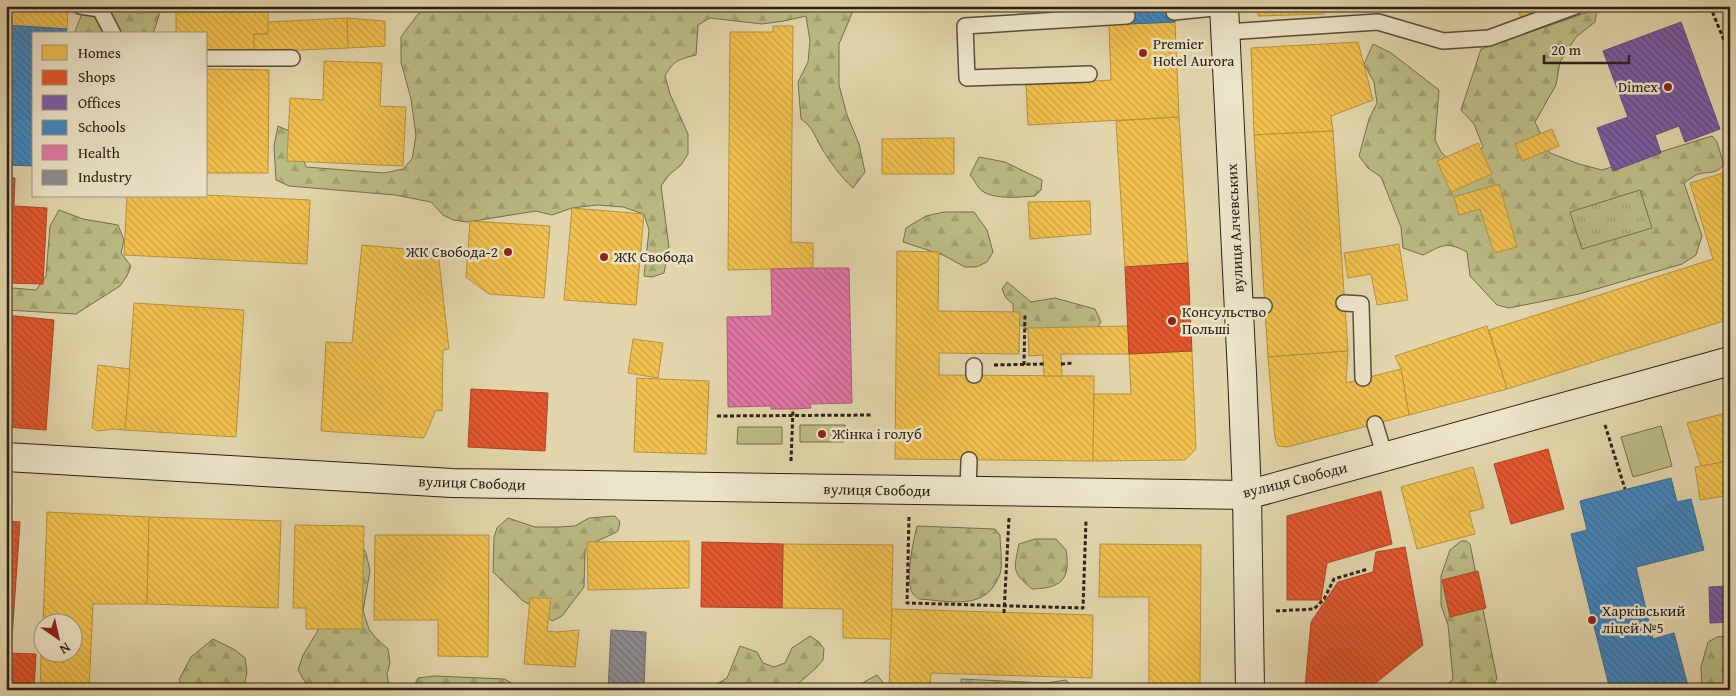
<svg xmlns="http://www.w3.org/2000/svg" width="1736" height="696" font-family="'Gentium Book Plus',serif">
<defs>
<pattern id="forest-firs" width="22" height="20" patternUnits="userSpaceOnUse" patternTransform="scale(1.25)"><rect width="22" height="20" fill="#bbbb84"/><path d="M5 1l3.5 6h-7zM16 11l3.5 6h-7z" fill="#a1a071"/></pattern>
<pattern id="park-tufts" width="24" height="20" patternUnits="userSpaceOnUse" patternTransform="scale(1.25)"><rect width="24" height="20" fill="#bbbb84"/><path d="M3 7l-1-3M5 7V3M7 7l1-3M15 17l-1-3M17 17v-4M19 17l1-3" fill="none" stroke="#a1a071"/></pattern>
<pattern id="homes-back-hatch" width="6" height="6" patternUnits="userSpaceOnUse" patternTransform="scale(1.25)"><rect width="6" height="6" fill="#f2c14e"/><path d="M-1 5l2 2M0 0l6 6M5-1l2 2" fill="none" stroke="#d0a643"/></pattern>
<pattern id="shops-back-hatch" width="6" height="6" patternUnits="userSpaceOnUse" patternTransform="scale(1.25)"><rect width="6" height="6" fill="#e4572e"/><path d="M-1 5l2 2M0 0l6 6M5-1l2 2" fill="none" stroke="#b94826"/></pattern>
<pattern id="offices-back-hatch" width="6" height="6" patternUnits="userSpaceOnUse" patternTransform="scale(1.25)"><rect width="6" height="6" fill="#7b5ea7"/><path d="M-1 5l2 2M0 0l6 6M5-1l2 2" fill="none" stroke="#60497f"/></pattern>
<pattern id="schools-back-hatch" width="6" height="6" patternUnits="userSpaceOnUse" patternTransform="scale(1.25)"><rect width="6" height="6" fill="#3f88c5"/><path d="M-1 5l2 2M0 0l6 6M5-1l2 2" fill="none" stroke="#356f9f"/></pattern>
<pattern id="health-back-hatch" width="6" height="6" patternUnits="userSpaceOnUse" patternTransform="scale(1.25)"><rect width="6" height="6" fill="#e377a8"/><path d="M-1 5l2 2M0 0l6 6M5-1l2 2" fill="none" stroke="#b86188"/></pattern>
<pattern id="industry-back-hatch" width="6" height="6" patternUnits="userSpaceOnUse" patternTransform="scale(1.25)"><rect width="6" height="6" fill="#8d8d92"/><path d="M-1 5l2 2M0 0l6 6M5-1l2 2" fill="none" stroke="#737376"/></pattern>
</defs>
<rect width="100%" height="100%" fill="#e2d5ab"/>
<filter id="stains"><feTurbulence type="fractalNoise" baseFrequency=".004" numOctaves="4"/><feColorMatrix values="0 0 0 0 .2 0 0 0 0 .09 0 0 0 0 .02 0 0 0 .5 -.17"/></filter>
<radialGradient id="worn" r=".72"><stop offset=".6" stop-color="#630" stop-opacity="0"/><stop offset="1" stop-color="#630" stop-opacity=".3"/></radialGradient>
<g fill="#bbbb84" stroke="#736e4e">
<path d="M800 425H845L844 442H800Z"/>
<path d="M1661 426 1672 466 1633 477 1621 437Z"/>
<path d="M738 427H782V444H737Z"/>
</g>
<g fill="url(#forest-firs)" stroke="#736e4e">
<path d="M85 6H162L153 34H74Z"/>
<path d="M434 6H855L839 44V85L847 115 859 144 865 172 853 188C840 176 830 162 821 147 814 135 813 127 801 119L798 82 808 62 810 41 806 16 784 21 762 24 710 18 698 25 696 55C679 59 673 61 665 76L670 94 688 134V154L681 165 669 175 661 186 669 248 664 273 652 277 644 276 649 230 644 214 623 207 597 205 572 208 552 215 536 211 467 222 453 220 443 215 431 202 395 195 289 186 276 180 274 146 278 126 294 133 306 167 384 173 403 169 412 159 416 136 411 99 401 62V37L418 14Z"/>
<path d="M1597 9 1595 22 1576 37 1560 62 1556 85 1535 122 1550 153 1579 164 1602 170 1712 136 1717 142 1724 165C1715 176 1704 170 1694 176 1691 178 1687 181 1684 183L1702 236 1696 255 1682 264 1579 294 1509 308 1497 305 1470 276 1467 252C1446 241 1443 245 1423 255L1403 248 1401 227 1381 177 1368 168 1359 156 1369 119 1377 103 1374 82 1364 64 1373 44 1391 53 1439 90 1435 140 1441 152 1460 170 1483 147 1474 124 1461 110 1481 49Z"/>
<path d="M979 157 1005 162 1042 180 1041 190 1035 196C1020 197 995 200 982 191 978 188 974 179 970 175Z"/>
<path d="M59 210 83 219 118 225 124 240 121 253 131 266 127 276 120 286 76 314 6 310V292L13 288 36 290 46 276 50 226Z"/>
<path d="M944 212H974L987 230 993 252 987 262 976 267H965L943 255 903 242 906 228 926 216Z"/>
<path d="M1007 282 1031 302 1055 298 1095 309 1101 322 1095 331 1037 335 1014 321 1013 304 1006 298 1002 289Z"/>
<path d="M615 516 620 522 618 531C607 538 594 540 585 550L584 587 562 616 552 621 538 609 523 601 493 572 494 537 497 528 508 518 535 527H558L575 526 589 518Z"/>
<path d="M917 526 995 529 1000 535C1000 545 1003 565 1000 574 986 612 951 601 919 599 916 597 912 594 911 590 906 573 913 543 917 526Z"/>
<path d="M357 538 366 553 370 571 363 611 369 629 375 637 388 649 390 663 387 674 390 690H310L298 670 303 655 317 632 321 617Z"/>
<path d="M1035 539H1056L1066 550C1071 580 1061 588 1032 589 1011 571 1014 570 1019 544Z"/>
<path d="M1461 541H1466L1470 544 1497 679 1491 688 1488 690H1442L1453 679 1448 625 1441 605V576L1450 550Z"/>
<path d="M810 636 819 642 824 649 823 660 816 668 791 690H714L715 685 727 678 740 646 757 652 763 663 774 667 785 663 792 648Z"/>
<path d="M1730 636V690H1702L1701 667 1708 642 1717 637Z"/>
<path d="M213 639 235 650 245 658 247 673 243 690H185L179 680 191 657Z"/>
<path d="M877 675 889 690H856L864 682Z"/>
<path d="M435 676 504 679 510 682 512 685 511 690H412L418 678Z"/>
<path d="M961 679 1046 683 1066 680 1075 690H962Z"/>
</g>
<path fill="url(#park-tufts)" stroke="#736e4e" d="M1640 190 1652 228 1582 249 1570 212Z"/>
<g fill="url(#homes-back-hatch)" stroke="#b6913e">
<path d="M6 6H68L67 29 6 25Z"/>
<path d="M136 6H268V34H254V52L206 53V34H176V12L136 13Z"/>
<path d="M1258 6H1324V14L1258 16Z"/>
<path d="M1516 6H1563L1523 22Z"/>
<path d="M347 18 385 21V46L348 48Z"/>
<path d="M347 18 348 48 254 52V34H268V22Z"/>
<path d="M1175 22 1179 117 1028 125 1026 85 1111 80 1109 25Z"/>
<path d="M773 26H793L791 242 813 243V268L728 270 730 32H773Z"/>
<path d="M1358 42 1373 100 1331 116 1333 131 1254 135 1251 48Z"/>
<path d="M324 61 382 63 380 106 406 107 403 166 287 161 290 98 323 100Z"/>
<path d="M206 69 269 70 268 173H206Z"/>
<path d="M1179 117 1188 263 1125 267 1116 121Z"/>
<path d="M1552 129 1559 146 1522 161 1515 144Z"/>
<path d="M1333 131 1348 351 1268 357 1254 135Z"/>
<path d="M954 138V174H882V139Z"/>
<path d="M1478 143 1492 174 1451 192 1437 161Z"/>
<path d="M1730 171V319L1507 389 1489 330 1713 259 1690 183Z"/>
<path d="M1499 184 1517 247 1494 253 1480 209 1459 215 1454 197Z"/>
<path d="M206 195 310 200 307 264 124 255 127 196Z"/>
<path d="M1090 201 1091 234 1030 239 1028 202Z"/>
<path d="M572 208 644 214 636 305 564 300Z"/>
<path d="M470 221 550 226 544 298 489 294 466 277Z"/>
<path d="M1399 244 1408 300 1377 305 1371 274 1348 278 1344 253Z"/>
<path d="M362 245 438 252 449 349 443 350 442 411 436 410 424 438 321 431 326 342 352 343Z"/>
<path d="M897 251 939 252 938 311 1020 312 1019 354 939 353V375L1094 376 1093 461 895 459Z"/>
<path d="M134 303 244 310 236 437 125 430Z"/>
<path d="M1128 326 1129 354H1061L1062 376H1044L1043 355 1029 356 1028 328Z"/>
<path d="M1487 326 1507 389 1409 415 1401 369 1395 356Z"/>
<path d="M633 339 663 343 658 378 628 373Z"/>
<path d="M1192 351 1196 449 1185 460 1093 461 1094 394H1131L1129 354Z"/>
<path d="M1348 351 1346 383 1401 369 1409 415 1287 447 1278 446 1275 438 1268 357Z"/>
<path d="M98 365 130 369 125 430 115 429 98 431 92 428Z"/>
<path d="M637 378 709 381 706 454 634 452Z"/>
<path d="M1730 412V461L1701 466 1687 423Z"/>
<path d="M1730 461V495L1700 500 1695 467Z"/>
<path d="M1473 467 1484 508 1469 512 1475 534 1417 549 1401 487Z"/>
<path d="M47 512 149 517 147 604H93L89 690H40L42 627V654H72V624H43Z"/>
<path d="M149 517 281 521 278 608 147 604Z"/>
<path d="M295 525 364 526 362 629H306V608H293Z"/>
<path d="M375 535H489L488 657 438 656V620H374Z"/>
<path d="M689 541V588L588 590 587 542Z"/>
<path d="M783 544 893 545 891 639 843 638V609L782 608Z"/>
<path d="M1100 544 1201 545 1200 690H1149V597H1099Z"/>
<path d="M530 598H551L547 631 556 632 579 630 575 667 524 664Z"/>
<path d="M892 609 1093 615 1092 678 931 673 930 690H889Z"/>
</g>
<g fill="url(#shops-back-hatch)" stroke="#ac4627">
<path d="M6 177 15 178 14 206 47 208 43 284 6 283Z"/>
<path d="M1188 263 1192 351 1129 354 1125 267Z"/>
<path d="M6 315 54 320 46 430 6 427Z"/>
<path d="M471 389 548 393 545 451 468 447Z"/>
<path d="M1548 449 1564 509 1511 524 1494 464Z"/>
<path d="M1381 491 1392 544 1327 563 1321 600H1287V516Z"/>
<path d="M6 521 20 522 11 653H6Z"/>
<path d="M702 542 783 544 782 608 701 607Z"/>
<path d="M1405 547 1423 645 1367 690H1338L1305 687 1311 622 1338 582 1373 572 1376 552Z"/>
<path d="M1478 571 1486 608 1450 617 1442 580Z"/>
<path d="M6 653 36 654 34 690H6Z"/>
</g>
<g fill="url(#offices-back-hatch)" stroke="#634b7c">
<path d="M1681 22 1720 129 1685 142 1679 126 1655 135 1661 153 1613 171 1597 128 1628 117 1603 51Z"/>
<path d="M1726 523H1730V622L1710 623 1709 587 1729 586Z"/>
</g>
<g fill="url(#schools-back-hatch)" stroke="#396991">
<path d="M1126 6H1174L1175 22 1127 24Z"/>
<path d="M6 25 67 29 66 34H34V166L6 165Z"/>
<path d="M1671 478 1677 502 1691 499 1704 550 1636 567 1653 639 1674 633 1689 690H1610L1571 534 1587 530 1580 501Z"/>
</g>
<path fill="url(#health-back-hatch)" stroke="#ac5d7d" d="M813 268H849L852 403 810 404 811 408 793 409H771V406L728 407 727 317 772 316 771 269Z"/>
<path fill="url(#industry-back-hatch)" stroke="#706c6d" d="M611 630 646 632 644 690H608Z"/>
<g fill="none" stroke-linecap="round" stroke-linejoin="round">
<g stroke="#594d3d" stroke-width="18">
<g id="lane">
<path d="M80 6 100 9 113 34"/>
<path d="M1174 12 1224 7"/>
<path d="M1226 32 1378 22 1443 41 1489 38 1576 6"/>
<path d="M206 58H292"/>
<path d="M1089 74 967 78 965 26 1127 16"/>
<path d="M1344 303 1361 304 1363 378"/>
<path d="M1239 306H1264"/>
<path d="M974 375V366"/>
<path d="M1375 424 1385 457"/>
<path d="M968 491 969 460"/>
</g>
</g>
<g stroke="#2b2018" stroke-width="30">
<g id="secondary">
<path d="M1224 6 1242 373 1247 495 1250 690"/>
<path d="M6 457 452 483 1247 495 1730 361"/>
</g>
</g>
<g stroke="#2b2018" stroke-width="3" stroke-dasharray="4 2.5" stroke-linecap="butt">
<path d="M1710 6 1730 55"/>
<path d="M1061 364 1073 363"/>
<path d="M994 365 1044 364"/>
<path d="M1024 365 1025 313"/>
<path d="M717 416 873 415"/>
<path d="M1605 425 1625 489"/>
<path d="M791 461 793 409"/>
<path d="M909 517 907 603 1083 608 1086 520"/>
<path d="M1276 611 1314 609 1324 599 1334 579 1368 569"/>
<path d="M1004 613 1009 518"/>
</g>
<use href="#lane" stroke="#ece4c8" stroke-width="15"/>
<use href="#secondary" stroke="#ece4c8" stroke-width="28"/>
</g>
<g fill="#8f2418" stroke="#ece4c8" stroke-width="2">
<circle cx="1143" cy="53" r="5"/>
<circle cx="1668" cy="87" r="5"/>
<circle cx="508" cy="252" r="5"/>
<circle cx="604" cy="257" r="5"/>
<circle cx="1172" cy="321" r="5"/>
<circle cx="822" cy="434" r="5"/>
<circle cx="1592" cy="620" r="5"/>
</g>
<g text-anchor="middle" stroke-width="5" stroke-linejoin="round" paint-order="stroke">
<g font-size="15" fill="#2b2018" stroke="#ece4c8" text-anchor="start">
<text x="1153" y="49">Premier<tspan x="1153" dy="17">Hotel Aurora</tspan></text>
<text x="1658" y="92" text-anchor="end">Dimex</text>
<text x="498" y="257" text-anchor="end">ЖК Свобода-2</text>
<text x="614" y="262">ЖК Свобода</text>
<text x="1182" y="317">Консульство<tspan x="1182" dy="17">Польші</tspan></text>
<text x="832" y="439">Жінка і голуб</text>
<text x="1602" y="616">Харківський<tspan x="1602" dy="17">ліцей №5</tspan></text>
</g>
<g font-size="15" fill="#2b2018" stroke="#ece4c8">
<text transform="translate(1235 228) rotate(-93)" y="5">вулиця Алчевських</text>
<text transform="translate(1295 480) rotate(-14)" y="5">вулиця Свободи</text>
<text transform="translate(472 483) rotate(2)" y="5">вулиця Свободи</text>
<text transform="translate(877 490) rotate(1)" y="5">вулиця Свободи</text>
</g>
</g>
<rect width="1736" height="696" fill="none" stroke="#e2d5ab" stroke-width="25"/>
<rect x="8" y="8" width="1721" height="681" fill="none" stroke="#2b2018" stroke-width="2.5"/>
<rect x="12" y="12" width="1711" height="671" fill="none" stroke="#2b2018"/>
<rect x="32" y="32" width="175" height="165" fill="#ece4c8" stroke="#9f9682"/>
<rect x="42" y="45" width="25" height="15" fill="#f2c14e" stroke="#9f9682"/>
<text x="78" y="58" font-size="15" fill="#2b2018">Homes</text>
<rect x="42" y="70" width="25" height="15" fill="#e4572e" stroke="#9f9682"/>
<text x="78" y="82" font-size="15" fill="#2b2018">Shops</text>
<rect x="42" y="95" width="25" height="15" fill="#7b5ea7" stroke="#9f9682"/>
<text x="78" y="108" font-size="15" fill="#2b2018">Offices</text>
<rect x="42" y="120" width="25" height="15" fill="#3f88c5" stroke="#9f9682"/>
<text x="78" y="132" font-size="15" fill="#2b2018">Schools</text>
<rect x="42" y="145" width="25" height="15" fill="#e377a8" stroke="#9f9682"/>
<text x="78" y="158" font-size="15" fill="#2b2018">Health</text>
<rect x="42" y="170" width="25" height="15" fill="#8d8d92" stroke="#9f9682"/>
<text x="78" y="182" font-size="15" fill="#2b2018">Industry</text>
<g transform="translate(58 638) rotate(146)"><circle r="24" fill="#ece4c8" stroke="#9f9682"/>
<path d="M0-4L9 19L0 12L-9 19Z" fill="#8f2418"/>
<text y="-8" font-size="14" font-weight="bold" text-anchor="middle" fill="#2b2018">N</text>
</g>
<path d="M1544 55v8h85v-8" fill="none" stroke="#2b2018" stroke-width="2.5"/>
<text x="1551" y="55" font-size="15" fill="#2b2018" stroke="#ece4c8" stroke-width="4" paint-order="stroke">20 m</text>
<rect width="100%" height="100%" filter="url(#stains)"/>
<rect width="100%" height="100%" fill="url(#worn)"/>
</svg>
